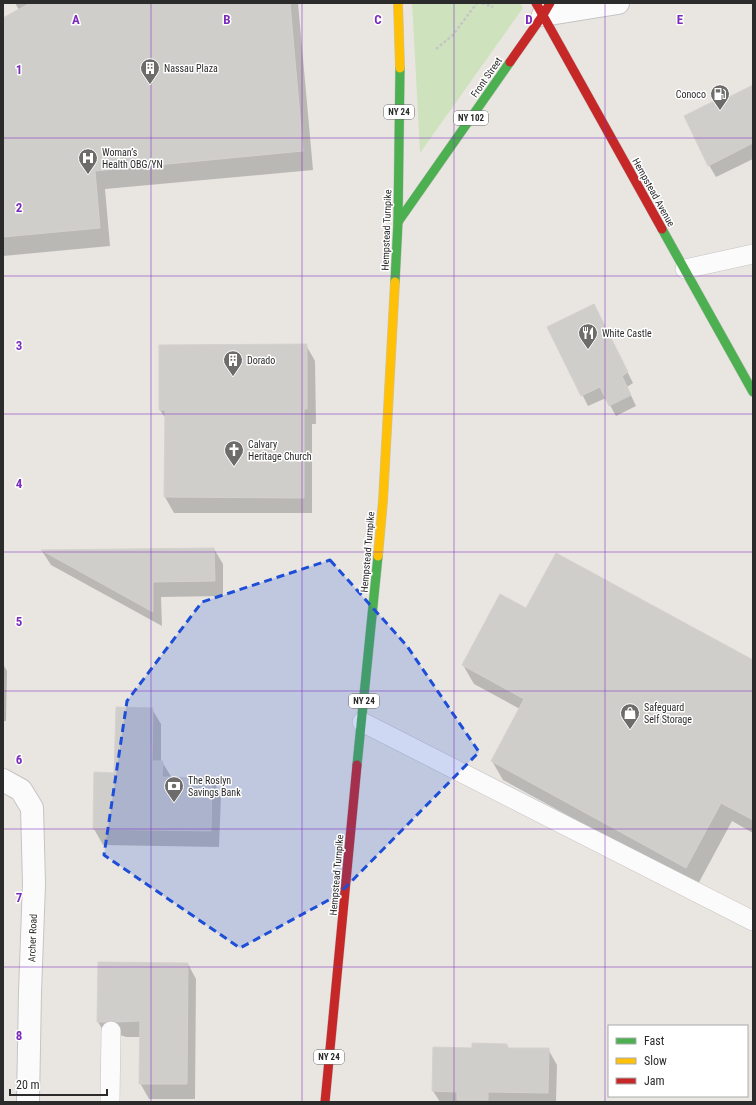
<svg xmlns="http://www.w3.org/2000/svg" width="756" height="1105" font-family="'Roboto Condensed',sans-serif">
<rect width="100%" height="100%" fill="#e9e6e2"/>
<path fill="#cee2bd" d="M412 3H520L523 8 420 153 415 57Z"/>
<g fill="#0003">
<path d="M15 3H298L313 170 105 189 110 246 3 256V19L19 10Z"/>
<path d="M753 87V159L716 177 709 165Z"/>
<path d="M594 306 633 383 627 387 636 406 616 416 606 398 588 406 549 328Z"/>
<path d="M306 345 315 361 316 424H312V513H174L165 497 166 419 160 410Z"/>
<path d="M214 549 223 564V596L161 597 162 626 51 565 42 551Z"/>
<path d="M527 609 753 662V833L732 821 697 886 503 780 492 761 520 709 474 684 463 665Z"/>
<path d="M3 664 7 671 6 721H3Z"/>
<path d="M152 709 161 724V762H162L172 778 212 779 221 795 219 847 103 845 94 829 95 773 115 774Z"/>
<path d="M188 964 196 979 195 1099H149L140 1083 141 1037H126L120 1035 107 1037 98 1022Z"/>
<path d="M507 1045 509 1049H548L557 1065 556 1102H440L433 1091Z"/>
</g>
<g fill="#d0cecb" stroke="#d4d1ce">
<path d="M30 3H290L303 151 95 171 100 228 3 237V18Z"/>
<path d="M753 85V143L708 166 684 116 716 100 717 103Z"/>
<path d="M594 304 628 372 622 376 631 395 609 406 600 387 581 396 547 327Z"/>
<path d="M307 344V409H304V498L164 497 165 410H159V345Z"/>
<path d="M214 548 215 581 153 582V612L41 550Z"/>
<path d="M556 553 753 660V820L721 803 686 868 491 761 524 699 462 665 500 594 526 608Z"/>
<path d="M116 707 153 708 152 761H163L162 777 212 778 211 831 93 829 94 772 114 773Z"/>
<path d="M98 962 188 963 187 1084H139L140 1021 117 1022 111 1020 105 1022H97Z"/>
<path d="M472 1043 507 1044V1048H549L548 1093 488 1092V1100H457V1092L432 1091 433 1047 472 1048Z"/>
</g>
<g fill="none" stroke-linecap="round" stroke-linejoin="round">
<g stroke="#c5c4c4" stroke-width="20">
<g id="lane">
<path d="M685 269 753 254"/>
<path d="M362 722 753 921"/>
<path d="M110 1102 111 1031"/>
</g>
</g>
<g stroke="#c5c4c4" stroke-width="24">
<g id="street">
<path d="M543 15 618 3"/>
<path d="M3 780 21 790 32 808 34 884 30 992 28 1102"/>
</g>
</g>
<g stroke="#c5c4c4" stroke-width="10">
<g id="fast">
<path d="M398 222 510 62"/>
<path d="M662 229 753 392"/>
<path d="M395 282 398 222 400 68"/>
<path d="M357 765 378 556"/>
</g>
</g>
<g stroke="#c5c4c4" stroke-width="10">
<g id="slow">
<path d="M398 3 400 68"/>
<path d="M378 556 383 501 395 282"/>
</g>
</g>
<g stroke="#c5c4c4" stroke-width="10">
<g id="jam">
<path d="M536 3 662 229"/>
<path d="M510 62 543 15 550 3"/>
<path d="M325 1102 357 765"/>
</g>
</g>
<g stroke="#c6c6c6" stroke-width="2.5" stroke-dasharray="3 2" stroke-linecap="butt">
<path d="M482 3 493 7"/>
<path d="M436 49 453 35 477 3"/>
</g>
<use href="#lane" stroke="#fcfbfb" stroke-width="19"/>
<use href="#street" stroke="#fcfbfb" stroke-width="22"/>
<use href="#fast" stroke="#4caf50" stroke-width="9"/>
<use href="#slow" stroke="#ffc107" stroke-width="9"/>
<use href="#jam" stroke="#c62828" stroke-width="9"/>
</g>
<path fill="#1d4ed8" fill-opacity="0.2" stroke="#1d4ed8" stroke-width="3" stroke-dasharray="8 5" stroke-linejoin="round" d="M330 560 407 646 479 752 338 895 240 948 104 855 127 701 202 602Z"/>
<path fill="none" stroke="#7b2cbf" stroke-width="1" stroke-opacity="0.55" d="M151 3V1102M302 3V1102M454 3V1102M605 3V1102M3 138H753M3 276H753M3 414H753M3 552H753M3 691H753M3 829H753M3 967H753"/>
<defs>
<g id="building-pin" transform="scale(1)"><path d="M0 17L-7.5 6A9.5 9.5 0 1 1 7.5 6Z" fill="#6e6c6b" stroke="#fff"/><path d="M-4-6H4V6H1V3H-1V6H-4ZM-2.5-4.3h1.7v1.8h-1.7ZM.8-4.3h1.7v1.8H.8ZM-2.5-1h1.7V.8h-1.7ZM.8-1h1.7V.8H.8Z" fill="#fff"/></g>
<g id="fuel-pin" transform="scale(1)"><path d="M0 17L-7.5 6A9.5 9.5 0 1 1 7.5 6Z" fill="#6e6c6b" stroke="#fff"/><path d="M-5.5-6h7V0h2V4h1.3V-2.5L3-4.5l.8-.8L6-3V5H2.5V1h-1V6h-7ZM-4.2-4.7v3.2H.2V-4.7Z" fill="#fff"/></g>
<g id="hospital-pin" transform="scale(1)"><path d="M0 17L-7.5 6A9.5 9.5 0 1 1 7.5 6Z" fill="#6e6c6b" stroke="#fff"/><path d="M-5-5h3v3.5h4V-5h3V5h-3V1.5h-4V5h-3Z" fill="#fff"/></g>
<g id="restaurant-pin" transform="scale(1)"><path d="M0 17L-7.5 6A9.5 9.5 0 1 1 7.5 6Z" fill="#6e6c6b" stroke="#fff"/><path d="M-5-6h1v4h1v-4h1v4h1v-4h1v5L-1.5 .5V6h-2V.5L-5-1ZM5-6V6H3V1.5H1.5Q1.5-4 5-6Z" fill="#fff"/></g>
<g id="church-pin" transform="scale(1)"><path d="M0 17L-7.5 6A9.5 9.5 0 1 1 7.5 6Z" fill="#6e6c6b" stroke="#fff"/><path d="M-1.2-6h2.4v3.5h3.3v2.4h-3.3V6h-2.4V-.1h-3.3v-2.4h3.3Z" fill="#fff"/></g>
<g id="shop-pin" transform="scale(1)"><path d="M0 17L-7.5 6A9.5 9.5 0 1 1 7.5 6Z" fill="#6e6c6b" stroke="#fff"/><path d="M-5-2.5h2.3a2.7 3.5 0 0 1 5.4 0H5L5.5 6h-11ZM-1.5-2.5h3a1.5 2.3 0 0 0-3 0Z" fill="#fff"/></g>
<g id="bank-pin" transform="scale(1)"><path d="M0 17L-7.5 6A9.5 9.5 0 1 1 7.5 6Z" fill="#6e6c6b" stroke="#fff"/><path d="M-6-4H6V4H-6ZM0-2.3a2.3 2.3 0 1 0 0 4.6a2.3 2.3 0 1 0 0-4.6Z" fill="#fff"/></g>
</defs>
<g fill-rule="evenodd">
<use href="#building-pin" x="150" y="68"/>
<use href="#fuel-pin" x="720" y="94"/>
<use href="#hospital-pin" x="88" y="158"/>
<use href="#restaurant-pin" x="588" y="333"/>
<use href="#building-pin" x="233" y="360"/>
<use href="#church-pin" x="234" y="450"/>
<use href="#shop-pin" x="630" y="713"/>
<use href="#bank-pin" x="174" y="786"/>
</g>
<g text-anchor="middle" stroke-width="3" stroke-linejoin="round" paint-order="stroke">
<g fill="#fff" stroke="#6b6b6b" stroke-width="1">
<rect x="384" y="105" width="30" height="14" rx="3"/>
<rect x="454" y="111" width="34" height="14" rx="3"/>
<rect x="349" y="694" width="30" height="14" rx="3"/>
<rect x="314" y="1050" width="30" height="14" rx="3"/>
</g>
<g font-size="9" font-weight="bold" fill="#2b2b2b">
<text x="399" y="115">NY 24</text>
<text x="471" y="121">NY 102</text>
<text x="364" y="704">NY 24</text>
<text x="329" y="1060">NY 24</text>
</g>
<g font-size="10" fill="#2b2b2b" stroke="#fff" text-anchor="start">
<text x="164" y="72">Nassau Plaza</text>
<text x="706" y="98" text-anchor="end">Conoco</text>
<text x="102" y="156">Woman’s<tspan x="102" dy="12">Health OBG/YN</tspan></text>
<text x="602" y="337">White Castle</text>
<text x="247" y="364">Dorado</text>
<text x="248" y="448">Calvary<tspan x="248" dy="12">Heritage Church</tspan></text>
<text x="644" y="711">Safeguard<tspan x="644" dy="12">Self Storage</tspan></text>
<text x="188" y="784">The Roslyn<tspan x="188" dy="12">Savings Bank</tspan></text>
</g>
<g font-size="10" fill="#2b2b2b" stroke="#fff">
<text transform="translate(486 77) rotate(-55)" y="4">Front Street</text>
<text transform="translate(654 192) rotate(61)" y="4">Hempstead Avenue</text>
<text transform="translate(386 230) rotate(-88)" y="4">Hempstead Turnpike</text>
<text transform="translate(367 552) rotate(-85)" y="4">Hempstead Turnpike</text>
<text transform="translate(336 875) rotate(-85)" y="4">Hempstead Turnpike</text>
<text transform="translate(32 938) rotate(-88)" y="4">Archer Road</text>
</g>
</g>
<g font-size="13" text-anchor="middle" font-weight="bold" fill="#7b2cbf" stroke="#fff" stroke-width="3" stroke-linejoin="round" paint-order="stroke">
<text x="76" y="24">A</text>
<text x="227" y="24">B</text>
<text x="378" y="24">C</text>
<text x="529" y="24">D</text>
<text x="680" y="24">E</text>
<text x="19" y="74">1</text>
<text x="19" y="212">2</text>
<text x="19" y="350">3</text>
<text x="19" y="488">4</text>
<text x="19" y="626">5</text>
<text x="19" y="764">6</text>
<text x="19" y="902">7</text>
<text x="19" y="1040">8</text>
</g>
<rect width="756" height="1105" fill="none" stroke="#2b2b2b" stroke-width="8"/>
<rect x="608" y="1025" width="140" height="72" fill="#ffffff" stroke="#aaaaaa"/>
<rect x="616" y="1038" width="20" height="6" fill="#4caf50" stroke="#aaaaaa"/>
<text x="644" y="1045" font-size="12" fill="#2b2b2b">Fast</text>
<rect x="616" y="1058" width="20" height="6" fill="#ffc107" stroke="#aaaaaa"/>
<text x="644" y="1065" font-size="12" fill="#2b2b2b">Slow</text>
<rect x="616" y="1078" width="20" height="6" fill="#c62828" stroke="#aaaaaa"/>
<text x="644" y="1085" font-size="12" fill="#2b2b2b">Jam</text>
<path d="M10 1089v6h97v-6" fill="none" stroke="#2b2b2b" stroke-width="2"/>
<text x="16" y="1089" font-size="12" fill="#2b2b2b" stroke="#ffffff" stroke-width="3" paint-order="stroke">20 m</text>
</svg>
